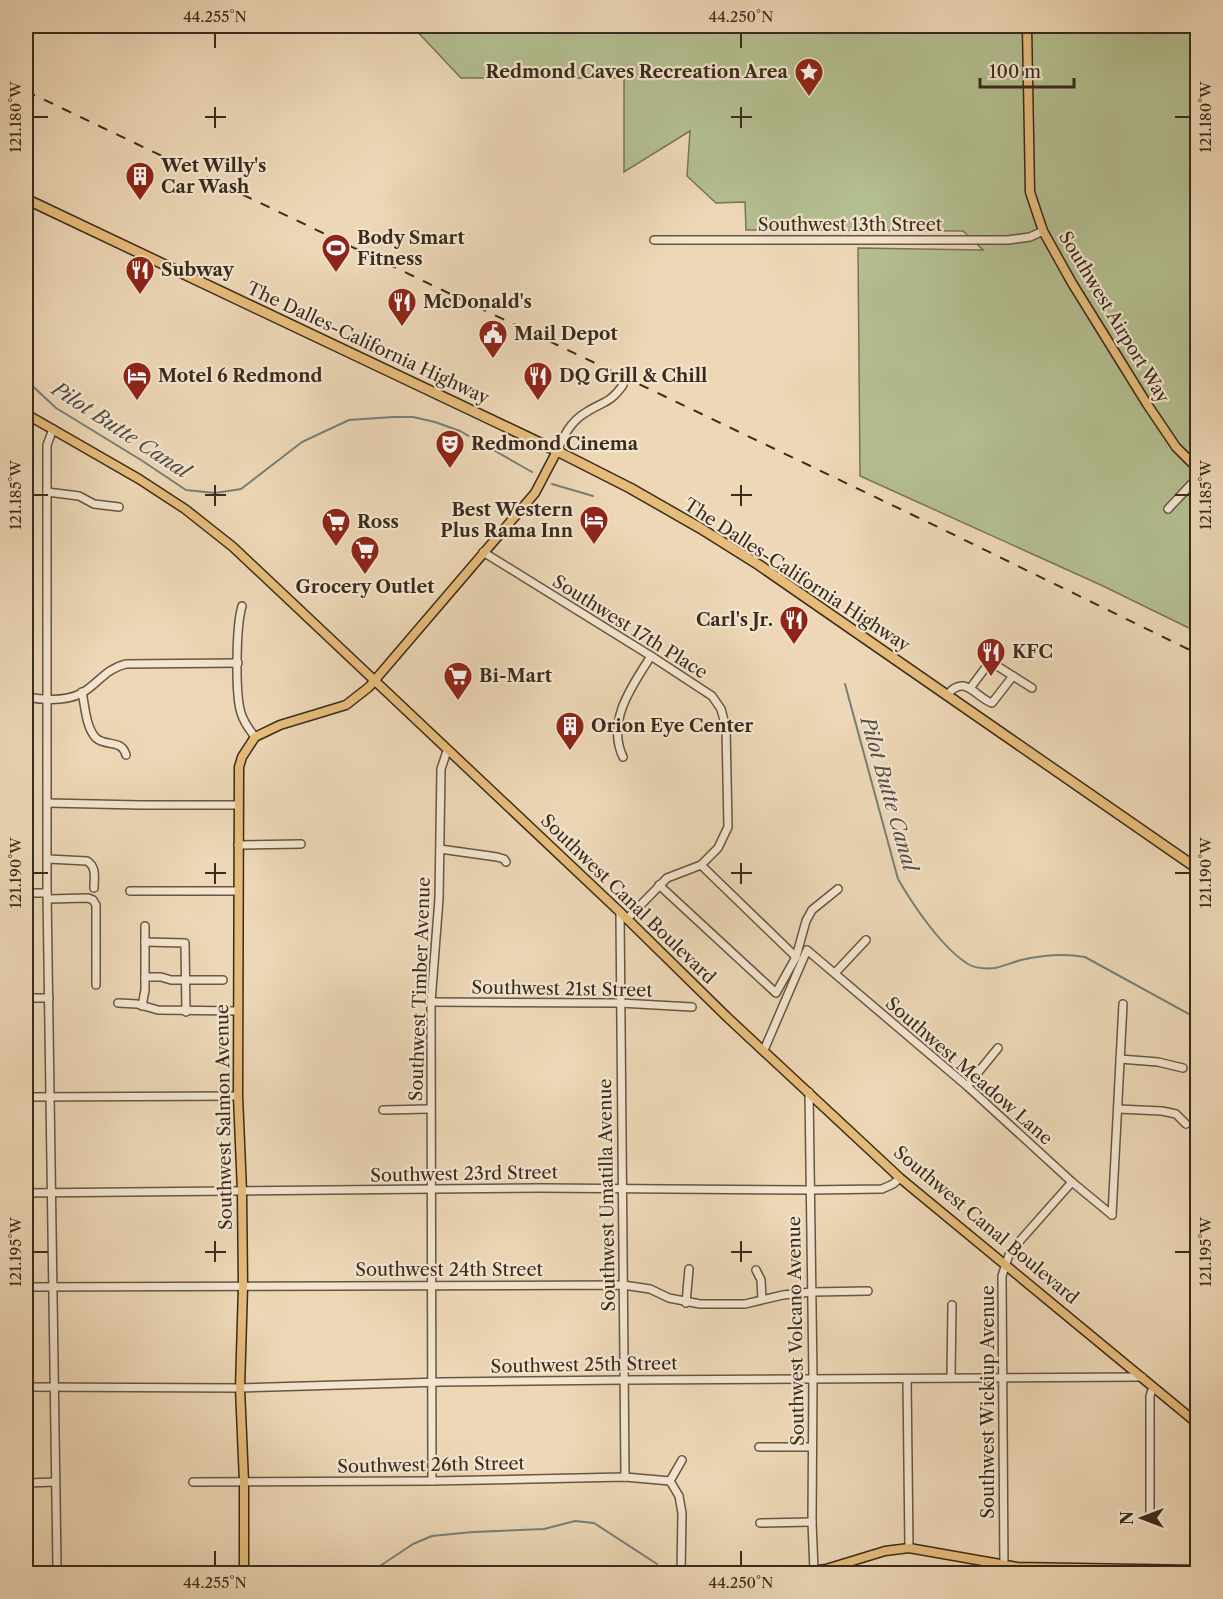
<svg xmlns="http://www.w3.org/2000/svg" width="1223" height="1599" font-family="'Libre Caslon Text',serif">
<rect width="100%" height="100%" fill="#edd7b6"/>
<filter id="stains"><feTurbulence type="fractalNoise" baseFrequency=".00333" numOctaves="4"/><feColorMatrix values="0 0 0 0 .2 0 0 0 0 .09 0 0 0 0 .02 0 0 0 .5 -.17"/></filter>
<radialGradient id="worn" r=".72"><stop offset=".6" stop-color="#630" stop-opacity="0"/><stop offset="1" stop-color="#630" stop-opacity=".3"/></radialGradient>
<path fill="#b4bf91" stroke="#777556" stroke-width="1.5" d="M412 26H1197V632L1103 586 860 476 858 248 983 250 963 231 746 230 745 202 716 203 687 176 690 131 624 172V78H461Z"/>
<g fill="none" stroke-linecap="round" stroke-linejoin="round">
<g stroke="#757f79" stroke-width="2">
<path d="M26 380 56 408 141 460 186 490 215 493 241 489 302 442 349 420 393 417H413L435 422 460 431 532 472"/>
<path d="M552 484 593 496"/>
<path d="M845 684 898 879C913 905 942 948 968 964 975 968 986 969 995 968 1004 966 1013 962 1021 960 1043 955 1063 953 1085 957L1198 1019"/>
<path d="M380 1566 413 1544 432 1536 473 1532 544 1529 575 1521 594 1523 657 1564"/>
<path d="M868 1574 885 1567 945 1574"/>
</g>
<g stroke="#675642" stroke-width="10">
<g id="minor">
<path d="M654 240H1008L1030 237 1043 231"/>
<path d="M557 451C564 436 570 422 585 413 601 402 610 404 623 385"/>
<path d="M47 492 79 496 94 504 119 507"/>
<path d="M1168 509 1198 477"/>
<path d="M483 552 651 656 712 696 721 709 726 728 728 827 718 848 701 865 667 878 627 919"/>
<path d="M242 606C236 626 235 694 241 713 244 723 249 729 255 737"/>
<path d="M971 687 986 667 994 664 1032 688"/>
<path d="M82 692C85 706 86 728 96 738 106 747 122 739 126 755"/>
<path d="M947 695C965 673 975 697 992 703L1013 676"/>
<path d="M26 697C43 700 65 702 82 693 99 683 105 669 126 664L238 663"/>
<path d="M623 757C606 721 632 686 651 656"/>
<path d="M48 803 140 805H238"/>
<path d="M238 845 301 844"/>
<path d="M440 849 497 857 504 859 506 862"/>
<path d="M48 859 87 861C97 867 94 878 94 888"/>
<path d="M701 865 796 957"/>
<path d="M659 885 776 993 796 957 806 921 812 910 838 889"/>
<path d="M130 891H237"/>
<path d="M26 893H47"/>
<path d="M48 899 88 898 93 900 96 905V985"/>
<path d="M620 912 625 1477"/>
<path d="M145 942 185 943 186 1012"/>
<path d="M835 973 866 940"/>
<path d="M145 977H161L171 980H223"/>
<path d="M26 998H49"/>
<path d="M431 1002 620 1003 692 1007"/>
<path d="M118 1003 137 1004 158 1010 238 1011"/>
<path d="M142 1006 145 990V926"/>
<path d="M764 1050 807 950 967 1086 1072 1182 1112 1215"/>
<path d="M1120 1059 1158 1062 1183 1068"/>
<path d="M967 1086 998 1048"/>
<path d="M809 1092 813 1378 812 1522 814 1570"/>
<path d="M26 1097 238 1096"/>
<path d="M1118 1109 1162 1111 1176 1114 1186 1124"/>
<path d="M383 1110 430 1109"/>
<path d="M26 1193 541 1188 809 1190 882 1189 893 1184 900 1178"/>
<path d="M1112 1215 1123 1004"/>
<path d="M756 1270 761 1280 762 1299"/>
<path d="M26 1287 623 1285 650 1289 669 1298 700 1304H745L783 1295 812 1292 868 1291"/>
<path d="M686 1303 689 1269"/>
<path d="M951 1377 952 1305"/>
<path d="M907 1379 909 1548"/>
<path d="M26 1387 240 1388 441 1382 624 1380 1142 1377"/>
<path d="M759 1447H812"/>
<path d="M432 1481 431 1002 439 899 441 769 447 751"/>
<path d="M193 1482 432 1481 625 1477 670 1481"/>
<path d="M26 1483 55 1482"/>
<path d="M1150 1518V1396L1153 1387"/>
<path d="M760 1523 812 1522"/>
<path d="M681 1573 682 1513 679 1496 670 1481 682 1460"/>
<path d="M50 1574 53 1573 57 1566 47 893V445L53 429"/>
<path d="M1004 1574 1002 1276 1010 1252 1072 1182"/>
</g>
</g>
<g stroke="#3a2b1c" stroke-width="11">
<g id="major">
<path d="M1027 26 1030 192 1043 231 1072 283 1147 404 1176 447 1198 469"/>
<path d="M26 414 139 479 185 509 233 547 620 912 727 1017 900 1178 1198 1424"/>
<path d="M244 1574V1482L240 1388 243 1287 242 1191 238 1096 239 767 242 757 255 737 280 725 346 705 369 687 535 493 557 451"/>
<path d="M653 1574 795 1573 826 1569 885 1551 909 1548 1017 1567 1198 1570"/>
</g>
</g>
<g stroke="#3a2b1c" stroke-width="12">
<path id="highway" d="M26 199 557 451 630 488 700 528 759 565 1198 869"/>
</g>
<use href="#minor" stroke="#f3e5d0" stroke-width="7"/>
<use href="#major" stroke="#e6bc7b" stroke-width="8"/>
<use href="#highway" stroke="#e6bc7b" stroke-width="9"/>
<path stroke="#3a2b1c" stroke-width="2" stroke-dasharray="10 10" stroke-linecap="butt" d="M26 91 940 528 1198 654"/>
</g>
<path fill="none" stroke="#3a2b1c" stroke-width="2" d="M215 33V48M741 33V48M215 107V128M741 107V128M33 117H48M205 117H226M731 117H752M1175 117H1190M215 485V506M741 485V506M33 495H48M205 495H226M731 495H752M1175 495H1190M215 863V884M741 863V884M33 873H48M205 873H226M731 873H752M1175 873H1190M215 1241V1262M741 1241V1262M33 1252H48M205 1252H226M731 1252H752M1175 1252H1190M215 1551V1566M741 1551V1566"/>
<defs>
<g id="sight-pin" transform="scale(1.5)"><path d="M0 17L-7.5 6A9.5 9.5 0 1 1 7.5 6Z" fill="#8f2418" stroke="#f3e5d0"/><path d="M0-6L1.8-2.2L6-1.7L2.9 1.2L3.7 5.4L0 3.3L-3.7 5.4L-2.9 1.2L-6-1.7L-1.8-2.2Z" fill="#fff"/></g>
<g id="building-pin" transform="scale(1.5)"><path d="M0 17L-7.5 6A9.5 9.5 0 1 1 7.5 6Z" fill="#8f2418" stroke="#f3e5d0"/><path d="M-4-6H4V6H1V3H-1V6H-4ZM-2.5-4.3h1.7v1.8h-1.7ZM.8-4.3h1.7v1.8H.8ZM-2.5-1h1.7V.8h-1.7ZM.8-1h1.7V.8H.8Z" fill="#fff"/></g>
<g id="stadium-pin" transform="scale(1.5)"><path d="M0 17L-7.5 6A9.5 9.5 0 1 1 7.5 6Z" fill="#8f2418" stroke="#f3e5d0"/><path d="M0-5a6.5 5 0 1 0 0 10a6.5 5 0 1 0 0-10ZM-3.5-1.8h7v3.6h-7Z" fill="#fff"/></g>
<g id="restaurant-pin" transform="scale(1.5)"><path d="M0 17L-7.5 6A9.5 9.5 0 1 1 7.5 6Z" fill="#8f2418" stroke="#f3e5d0"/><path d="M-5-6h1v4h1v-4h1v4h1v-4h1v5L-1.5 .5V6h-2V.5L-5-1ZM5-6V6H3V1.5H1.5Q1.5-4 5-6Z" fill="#fff"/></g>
<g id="civic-pin" transform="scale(1.5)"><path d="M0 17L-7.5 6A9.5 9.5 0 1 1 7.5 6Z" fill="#8f2418" stroke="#f3e5d0"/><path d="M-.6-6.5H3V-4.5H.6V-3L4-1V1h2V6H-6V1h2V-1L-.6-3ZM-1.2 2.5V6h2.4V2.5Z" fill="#fff"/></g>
<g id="hotel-pin" transform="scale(1.5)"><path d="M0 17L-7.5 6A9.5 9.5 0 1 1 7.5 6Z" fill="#8f2418" stroke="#f3e5d0"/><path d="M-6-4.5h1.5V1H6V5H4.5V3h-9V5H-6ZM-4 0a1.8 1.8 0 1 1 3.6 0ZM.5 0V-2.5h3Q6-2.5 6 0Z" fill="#fff"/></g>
<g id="theatre-pin" transform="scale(1.5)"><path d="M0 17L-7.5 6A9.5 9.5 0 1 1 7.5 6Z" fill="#8f2418" stroke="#f3e5d0"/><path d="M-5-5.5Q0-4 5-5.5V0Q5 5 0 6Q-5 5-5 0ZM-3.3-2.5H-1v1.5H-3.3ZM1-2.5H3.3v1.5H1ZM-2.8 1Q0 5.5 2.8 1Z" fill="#fff"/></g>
<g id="supermarket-pin" transform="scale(1.5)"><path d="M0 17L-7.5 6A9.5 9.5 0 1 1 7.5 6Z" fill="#8f2418" stroke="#f3e5d0"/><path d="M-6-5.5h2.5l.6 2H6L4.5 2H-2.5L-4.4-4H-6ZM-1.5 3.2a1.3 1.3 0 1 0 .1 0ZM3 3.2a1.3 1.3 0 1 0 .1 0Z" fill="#fff"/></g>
</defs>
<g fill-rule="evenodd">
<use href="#sight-pin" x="809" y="72"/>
<use href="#building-pin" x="140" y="176"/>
<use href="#stadium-pin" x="336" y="248"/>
<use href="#restaurant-pin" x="140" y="270"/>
<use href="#restaurant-pin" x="402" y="302"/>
<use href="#civic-pin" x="493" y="334"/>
<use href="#hotel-pin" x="137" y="376"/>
<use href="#restaurant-pin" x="538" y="376"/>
<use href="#theatre-pin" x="450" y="444"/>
<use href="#hotel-pin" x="594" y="520"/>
<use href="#supermarket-pin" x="336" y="522"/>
<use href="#supermarket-pin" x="365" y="550"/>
<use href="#restaurant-pin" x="794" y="620"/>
<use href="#restaurant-pin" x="991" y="652"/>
<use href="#supermarket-pin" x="458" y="676"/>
<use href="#building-pin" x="570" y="726"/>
</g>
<g text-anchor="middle" stroke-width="4.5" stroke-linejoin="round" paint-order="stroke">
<g font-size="18" font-weight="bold" fill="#3a2b1c" stroke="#f3e5d0" text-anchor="start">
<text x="788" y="78" text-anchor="end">Redmond Caves Recreation Area</text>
<text x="161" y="172">Wet Willy's<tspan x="161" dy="21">Car Wash</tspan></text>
<text x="357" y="244">Body Smart<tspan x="357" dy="21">Fitness</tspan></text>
<text x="161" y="276">Subway</text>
<text x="423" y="308">McDonald's</text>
<text x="514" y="340">Mail Depot</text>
<text x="158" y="382">Motel 6 Redmond</text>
<text x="559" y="382">DQ Grill &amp; Chill</text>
<text x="471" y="450">Redmond Cinema</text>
<text x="573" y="516" text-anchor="end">Best Western<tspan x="573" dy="21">Plus Rama Inn</tspan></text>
<text x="357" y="528">Ross</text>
<text x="365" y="593" text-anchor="middle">Grocery Outlet</text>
<text x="773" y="626" text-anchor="end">Carl's Jr.</text>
<text x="1012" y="658">KFC</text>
<text x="479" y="682">Bi-Mart</text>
<text x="591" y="732">Orion Eye Center</text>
</g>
<g font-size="18" fill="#3a2b1c" stroke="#f3e5d0">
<text x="850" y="231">Southwest 13th Street</text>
<text transform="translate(1114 317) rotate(59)" y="6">Southwest Airport Way</text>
<text transform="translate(368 343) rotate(25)" y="6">The Dalles-California Highway</text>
<text transform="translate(797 575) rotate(33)" y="6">The Dalles-California Highway</text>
<text transform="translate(630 627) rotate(32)" y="6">Southwest 17th Place</text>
<text transform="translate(628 899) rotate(44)" y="6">Southwest Canal Boulevard</text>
<text transform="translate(420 989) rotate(-88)" y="6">Southwest Timber Avenue</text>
<text transform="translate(562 989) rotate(1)" y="6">Southwest 21st Street</text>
<text transform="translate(969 1071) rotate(41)" y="6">Southwest Meadow Lane</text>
<text transform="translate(224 1117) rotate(-91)" y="6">Southwest Salmon Avenue</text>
<text transform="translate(464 1174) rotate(-1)" y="6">Southwest 23rd Street</text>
<text transform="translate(607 1195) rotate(-91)" y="6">Southwest Umatilla Avenue</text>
<text transform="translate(986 1225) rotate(40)" y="6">Southwest Canal Boulevard</text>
<text x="449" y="1276">Southwest 24th Street</text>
<text transform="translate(796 1331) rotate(-91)" y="6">Southwest Volcano Avenue</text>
<text transform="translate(584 1365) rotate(-1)" y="6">Southwest 25th Street</text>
<text transform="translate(988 1402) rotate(-90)" y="6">Southwest Wickiup Avenue</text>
<text transform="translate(431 1465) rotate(-1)" y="6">Southwest 26th Street</text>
</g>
<g font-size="20" font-style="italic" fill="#534e43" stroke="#f3e5d0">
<text transform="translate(121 430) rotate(33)" y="7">Pilot Butte Canal</text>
<text transform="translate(889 794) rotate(74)" y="7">Pilot Butte Canal</text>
</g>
</g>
<rect width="1223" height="1599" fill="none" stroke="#edd7b6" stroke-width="66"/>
<g transform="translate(1142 1518) rotate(270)" stroke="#f3e5d0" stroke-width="4.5" paint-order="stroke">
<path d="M0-4.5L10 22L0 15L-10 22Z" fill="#3a2b1c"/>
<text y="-9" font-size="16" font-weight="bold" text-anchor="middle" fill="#3a2b1c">N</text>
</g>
<path d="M980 78v9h94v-9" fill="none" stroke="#3a2b1c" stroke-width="3"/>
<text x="989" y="78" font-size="18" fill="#3a2b1c" stroke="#f3e5d0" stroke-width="4.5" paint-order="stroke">100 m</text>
<rect x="33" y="33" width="1157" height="1533" fill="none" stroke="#3a2b1c" stroke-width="2"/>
<g font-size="15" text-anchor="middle" fill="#3a2b1c">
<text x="215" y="22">44.255°N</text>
<text x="741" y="22">44.250°N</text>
<text transform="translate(1206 117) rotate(-90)" y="5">121.180°W</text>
<text transform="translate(16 117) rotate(-90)" y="5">121.180°W</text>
<text transform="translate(1206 495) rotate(-90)" y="5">121.185°W</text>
<text transform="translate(16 495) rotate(-90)" y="5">121.185°W</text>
<text transform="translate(1206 873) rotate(-90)" y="5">121.190°W</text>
<text transform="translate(16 873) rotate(-90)" y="5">121.190°W</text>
<text transform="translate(1206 1252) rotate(-90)" y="5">121.195°W</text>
<text transform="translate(16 1252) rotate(-90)" y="5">121.195°W</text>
<text x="215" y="1588">44.255°N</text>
<text x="741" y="1588">44.250°N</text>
</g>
<rect width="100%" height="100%" filter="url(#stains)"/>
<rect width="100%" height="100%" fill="url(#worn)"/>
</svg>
